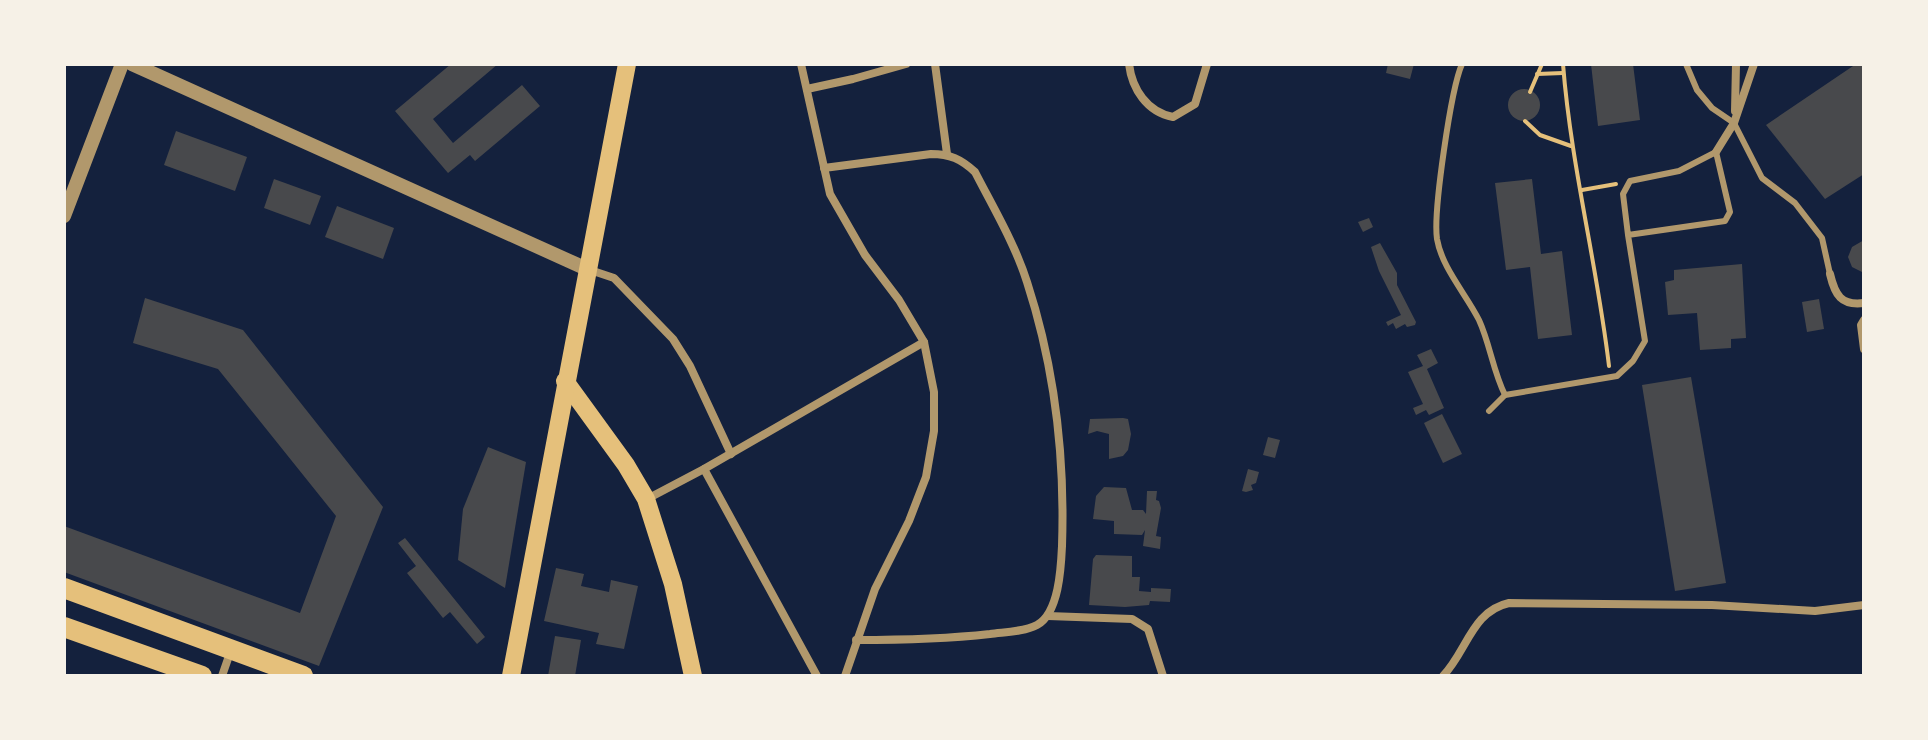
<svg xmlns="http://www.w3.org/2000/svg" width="1928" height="740" font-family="Poppins,sans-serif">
<rect width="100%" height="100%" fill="#14213d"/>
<g fill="#48494c">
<path d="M451 64H498L433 119 453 143 522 85 540 106 475 161 470 155 448 173 395 111Z"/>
<path d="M1388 64H1414L1410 79 1386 73Z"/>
<path d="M1591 64H1633L1640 120 1598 126Z"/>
<path d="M1856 64H1864V174L1825 199 1766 125Z"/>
<circle cx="1524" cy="105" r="16"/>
<path d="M176 131 247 157 235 191 164 165Z"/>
<path d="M274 179 321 196 310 225 264 208Z"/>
<path d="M1532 179 1541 254 1562 251 1572 335 1538 339 1530 267 1506 270 1495 183Z"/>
<path d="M337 206 394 228 383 259 325 237Z"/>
<path d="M1369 218 1373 227 1363 232 1358 222Z"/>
<path d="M1864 240V273L1852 267 1848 257 1852 247Z"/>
<path d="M1380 243 1397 273V285L1416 322 1415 325 1407 327 1405 324 1396 329 1393 323 1388 326 1386 322 1401 315 1379 271 1371 247Z"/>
<path d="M1742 264 1746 338 1731 339V348L1700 350 1697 313 1668 315 1665 282 1674 280V270Z"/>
<path d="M145 298 243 330 383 507 319 666 64 572V526L300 613 336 516 218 369 133 343Z"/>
<path d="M1819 299 1824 329 1807 332 1802 302Z"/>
<path d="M1431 349 1438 363 1427 369 1444 408 1429 415 1426 410 1416 415 1413 408 1423 404 1408 372 1423 366 1417 355Z"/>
<path d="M1691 377 1726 583 1675 591 1642 385Z"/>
<path d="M1442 414 1462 454 1443 463 1424 423Z"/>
<path d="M1123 418 1128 419 1131 434 1128 450 1123 456 1109 459V434L1097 431 1088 434 1090 419Z"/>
<path d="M1268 437 1280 440 1275 458 1263 455Z"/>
<path d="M488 447 526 462 505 588 458 560 463 509Z"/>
<path d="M1248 469 1259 472 1256 483 1251 485 1253 490 1246 492 1242 491Z"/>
<path d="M1104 487 1126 488 1132 510H1143L1146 514 1147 491H1157L1156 500 1159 501 1161 508 1156 536 1161 537 1160 549 1143 546 1145 530 1142 535 1114 534V521L1093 519 1096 496Z"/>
<path d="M405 538 485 637 477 644 450 612 443 618 407 573 416 566 398 543Z"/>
<path d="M1096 555 1132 556V577H1140L1139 591 1151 592V588L1171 589 1170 602 1150 601 1149 605 1125 607 1089 605 1093 559Z"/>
<path d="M556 568 584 574 581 586 609 592 611 580 638 586 624 649 596 644 599 633 544 621Z"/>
<path d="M555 636 581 640 575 676H548Z"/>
</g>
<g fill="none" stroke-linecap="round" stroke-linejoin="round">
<g stroke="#e5c07b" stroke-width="4">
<path d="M1563 64C1571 166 1597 264 1609 366"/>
<path d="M1537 74 1563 73"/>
<path d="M1530 92 1542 64"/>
<path d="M1525 121 1540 135 1571 146"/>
<path d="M1582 190 1616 184"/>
</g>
<g stroke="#b1986c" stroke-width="6">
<path d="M1462 64C1451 89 1433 212 1437 239 1442 268 1466 294 1479 320 1490 344 1493 371 1505 395"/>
<path d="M1686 64 1697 90 1712 108 1734 123 1762 178 1795 203 1822 238 1830 274"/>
<path d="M1489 411 1505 395 1617 376 1633 361 1645 341 1628 235 1725 221 1730 212 1716 152 1679 171 1630 181 1623 194 1628 235"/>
</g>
<g stroke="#b1986c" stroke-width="8">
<path d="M801 64 830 194 865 255 899 300 924 342 934 392V431L926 477 909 521 875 589 845 676"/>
<path d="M935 64 947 154"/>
<path d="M1129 64C1132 89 1147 112 1173 117L1195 104 1207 64"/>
<path d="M807 89 853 79 906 64"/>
<path d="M1735 111 1736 64"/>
<path d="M1716 152 1734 123 1754 64"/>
<path d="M824 168 931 154C950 154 961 159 975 172 993 207 1015 244 1027 282 1055 368 1065 457 1062 546 1061 568 1059 613 1037 625 1024 632 1004 632 990 634 945 639 901 640 856 640"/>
<path d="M590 270 614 278 673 339 690 366 731 454"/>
<path d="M1830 274C1835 295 1841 306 1864 303"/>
<path d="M1864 320 1861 325 1864 349"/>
<path d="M704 469 817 676"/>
<path d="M647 499 704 469 924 342"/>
<path d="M1048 616 1132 619 1148 629 1163 676"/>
<path d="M222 676 231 650"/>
<path d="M1443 676C1467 651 1472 611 1509 603L1712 605 1815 611 1864 605"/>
</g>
<g stroke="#b1986c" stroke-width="14">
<path d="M132 64 587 269"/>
<path d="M64 216 122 64"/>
</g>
<g stroke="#e5c07b" stroke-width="18">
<path d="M565 381 626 465 646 499 673 584 693 676"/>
<path d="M511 676 627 64"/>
</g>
<g stroke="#e5c07b" stroke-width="20">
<path d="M64 588 303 676"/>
<path d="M64 627 202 676"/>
</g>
</g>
<rect width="1928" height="740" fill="none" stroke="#f6f1e7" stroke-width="132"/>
</svg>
